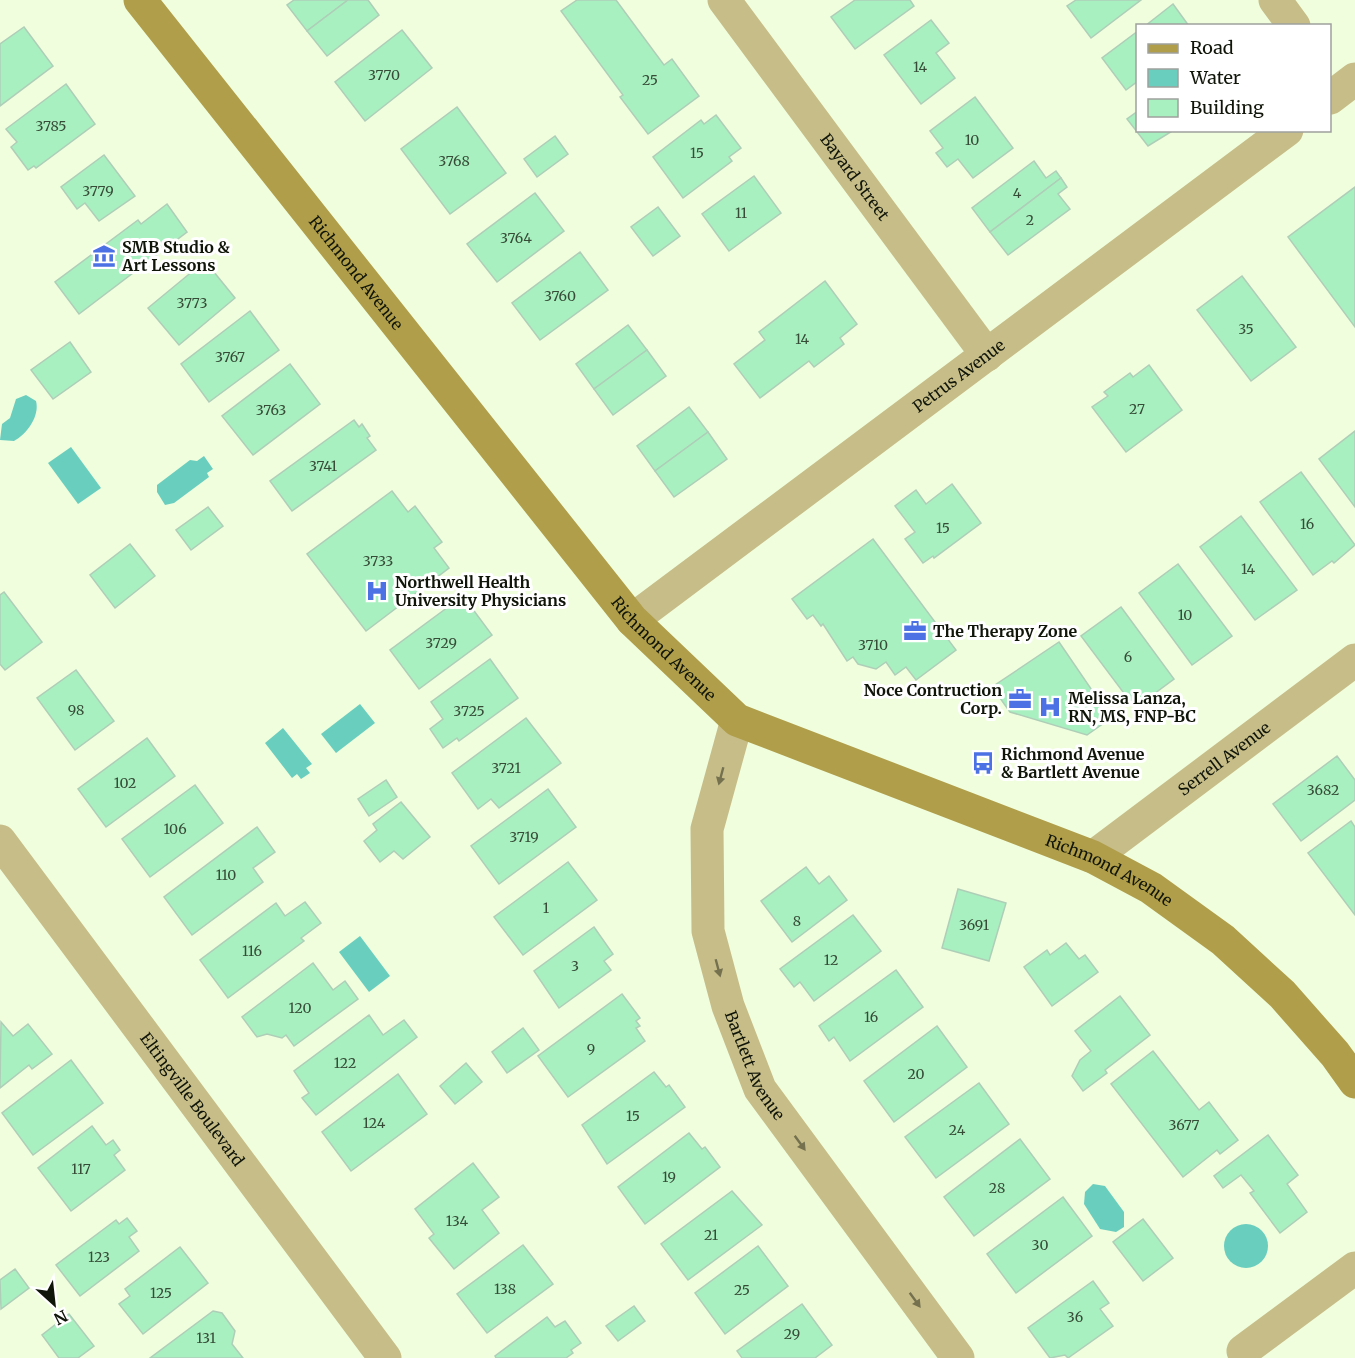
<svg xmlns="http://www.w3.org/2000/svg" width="1355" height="1358" font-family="Merriweather,serif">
<rect width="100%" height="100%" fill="#f0fedd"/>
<g fill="#6acebf">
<path d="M26 395 36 401C40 416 27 434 14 441L0 440 2 424 10 418 16 399Z"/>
<path d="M71 447 101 488 78 504 48 463Z"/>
<path d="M204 456 213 469 207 473 209 477 174 503 165 505 157 492V485L190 460 197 461Z"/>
<path d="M360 704 375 723 336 753 321 734Z"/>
<path d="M283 728 312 764 306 768 310 773 301 779 297 774 292 778 265 743Z"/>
<path d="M360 936 390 976 369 992 339 952Z"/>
<path d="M1093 1184 1105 1186 1124 1212V1227L1116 1232 1100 1229 1084 1204 1085 1192Z"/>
<circle cx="1246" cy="1246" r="22"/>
</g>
<g fill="#a9f0c0" stroke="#aeceb8" stroke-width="1.5">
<path d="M294 0H348L307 31 287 5Z"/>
<path d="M348 0H368L379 15 327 56 307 31Z"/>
<path d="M577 0H616L664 65 672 59 699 96 648 134 620 97 623 95 561 11Z"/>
<path d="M855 0H910L914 6 855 49 831 17Z"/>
<path d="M1076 0H1141L1091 38 1067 6Z"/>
<path d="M1173 4 1189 26H1145Z"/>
<path d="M931 20 949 43 936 53 955 78 921 104 884 55Z"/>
<path d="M24 27 53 66 0 106V44Z"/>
<path d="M402 30 432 68 365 121 335 82Z"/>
<path d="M1138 31V81L1126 90 1102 58Z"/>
<path d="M66 84 95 124 36 168 34 166 28 170 11 147 17 142 6 129Z"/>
<path d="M975 97 1013 148 973 178 958 159 947 167 936 153 943 148 930 131Z"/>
<path d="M457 107 506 173 450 214 401 149Z"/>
<path d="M1138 111V130H1174L1148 146 1127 119Z"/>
<path d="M716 115 741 148 729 157 732 161 683 198 653 157 701 120 704 124Z"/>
<path d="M555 136 568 154 537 177 524 159Z"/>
<path d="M104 155 135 196 99 221 85 203 77 209 61 187Z"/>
<path d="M1034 161 1046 178 1056 171 1061 178 990 232 972 208Z"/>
<path d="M754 176 781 213 729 251 702 214Z"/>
<path d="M1061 178 1067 187 1058 194 1070 209 1008 255 990 232Z"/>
<path d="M1355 187V327L1288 237Z"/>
<path d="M535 193 564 231 497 282 467 244Z"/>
<path d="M167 204 187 232 79 314 55 282 138 220 141 224Z"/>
<path d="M658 207 680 236 653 256 631 227Z"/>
<path d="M580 252 608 290 540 340 512 303Z"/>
<path d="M205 261 235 298 179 345 148 308Z"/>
<path d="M1242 276 1296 347 1251 381 1197 310Z"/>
<path d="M825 281 857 324 840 338 844 344 814 367 809 361 760 398 734 364 765 340 759 332Z"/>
<path d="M250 311 279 350 209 402 181 364Z"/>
<path d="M628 325 647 350 594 389 576 364Z"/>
<path d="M70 342 91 372 53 399 31 370Z"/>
<path d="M647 350 666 376 613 415 594 389Z"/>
<path d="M290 364 320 404 253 455 222 416Z"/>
<path d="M1149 365 1182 410 1126 452 1092 407 1108 396 1104 392 1130 373 1133 377Z"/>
<path d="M689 407 708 432 655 471 637 446Z"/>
<path d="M354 420 359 427 362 424 370 436 367 438 376 450 292 511 270 481Z"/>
<path d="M1355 431V507L1319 459Z"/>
<path d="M708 432 727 459 674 497 655 471Z"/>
<path d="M1301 472 1355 545 1334 563 1332 561 1313 575 1260 502Z"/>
<path d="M952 484 981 523 934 558 933 556 923 563 905 539 915 532 895 506 916 490 926 504Z"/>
<path d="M392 491 408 512 415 506 442 542 434 548 449 568 366 631 307 554Z"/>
<path d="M208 507 223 526 191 550 176 530Z"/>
<path d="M1241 516 1297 590 1255 620 1200 547Z"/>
<path d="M873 539 956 650 916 680 906 667 895 675 886 662 876 669 858 664 853 657 847 661 823 624 821 626 813 615 807 619 792 599Z"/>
<path d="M130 544 155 576 115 608 90 575Z"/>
<path d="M1178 564 1232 636 1192 665 1139 593Z"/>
<path d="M4 592 42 642 5 670 0 664V595Z"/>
<path d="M463 596 492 635 419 689 390 650Z"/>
<path d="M1121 607 1174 679 1135 708 1081 636Z"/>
<path d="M1059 642 1111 718 1087 735 1010 712 992 687Z"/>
<path d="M490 659 518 698 459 741 457 738 443 748 430 729 443 719 431 702Z"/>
<path d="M76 670 114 721 75 750 37 698Z"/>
<path d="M526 718 561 763 499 808 491 799 478 809 452 773Z"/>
<path d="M147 738 175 776 106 827 78 789Z"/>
<path d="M1337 756 1355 780V800L1301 841 1273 804Z"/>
<path d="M386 780 397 797 369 816 358 799Z"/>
<path d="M195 785 223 823 150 877 122 839Z"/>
<path d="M548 789 576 827 499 884 471 846Z"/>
<path d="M401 802 430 837 403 859 394 851 380 862 364 841 377 830 373 824Z"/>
<path d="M1351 821 1355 827V915L1308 853Z"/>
<path d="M257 827 275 852 253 868 263 882 192 935 164 897Z"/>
<path d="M568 862 597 900 523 955 494 917Z"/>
<path d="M806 867 819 884 829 876 847 900 792 942 761 901Z"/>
<path d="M958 889 1006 903 989 961 942 948Z"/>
<path d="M305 902 321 923 301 938 304 941 228 998 200 960 276 903 285 916Z"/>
<path d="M853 915 881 951 814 1001 800 982 794 987 780 969Z"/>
<path d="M594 927 613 954 604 961 611 970 559 1008 534 971Z"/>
<path d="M1066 943 1079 959 1085 955 1098 972 1052 1006 1024 967 1047 950 1050 955Z"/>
<path d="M313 963 333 990 345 981 358 999 294 1046 286 1035 282 1038 267 1034 257 1037 242 1017Z"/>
<path d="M896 970 923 1007 850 1061 834 1037 829 1041 819 1026Z"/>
<path d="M622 994 640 1018 636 1021 640 1026 636 1028 645 1041 568 1097 538 1056Z"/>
<path d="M1120 996 1150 1035 1105 1070 1107 1073 1083 1091 1072 1076 1080 1060 1091 1051 1075 1031Z"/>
<path d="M369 1015 383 1035 404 1020 417 1037 316 1115 302 1098 309 1093 294 1071Z"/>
<path d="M1 1022 13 1036 28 1024 52 1054 32 1069 29 1065 0 1088Z"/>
<path d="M937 1026 967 1067 894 1122 864 1081Z"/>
<path d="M523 1028 539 1050 507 1073 492 1052Z"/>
<path d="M1153 1051 1199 1110 1209 1102 1238 1140 1220 1154 1217 1150 1183 1177 1111 1084Z"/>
<path d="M71 1060 103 1103 33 1155 2 1113Z"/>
<path d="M466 1063 482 1082 455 1104 440 1086Z"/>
<path d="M654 1072 666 1087 669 1085 685 1107 607 1164 582 1125Z"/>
<path d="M398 1074 427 1114 351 1171 322 1132Z"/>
<path d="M979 1083 1009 1124 936 1178 905 1137Z"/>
<path d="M92 1126 106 1145 113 1140 120 1150 114 1155 125 1170 71 1211 38 1168Z"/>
<path d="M689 1133 702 1149 705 1147 720 1167 645 1224 618 1187Z"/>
<path d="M1268 1135 1298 1175 1287 1184 1307 1212 1280 1233 1250 1193 1254 1191 1241 1175 1223 1188 1214 1176Z"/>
<path d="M1020 1139 1050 1179 974 1236 944 1197Z"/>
<path d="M473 1163 499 1197 482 1210 499 1233 454 1269 429 1238 434 1234 415 1209Z"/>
<path d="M732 1191 762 1225 688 1280 661 1244Z"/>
<path d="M1063 1197 1092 1236 1016 1293 987 1254Z"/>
<path d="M127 1218 137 1231 129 1237 139 1251 80 1296 56 1265 116 1220 119 1224Z"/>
<path d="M1143 1219 1173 1258 1143 1281 1113 1242Z"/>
<path d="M523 1245 553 1284 487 1333 457 1294Z"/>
<path d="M758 1246 788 1286 725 1334 695 1293Z"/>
<path d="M180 1247 208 1283 143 1334 119 1304 130 1296 125 1289Z"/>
<path d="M15 1269 29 1288 1 1309 0 1280Z"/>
<path d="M1093 1281 1109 1303 1100 1309 1113 1326 1068 1358 1065 1355 1050 1358 1028 1328Z"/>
<path d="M802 1304 832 1345 815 1358H742L737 1351Z"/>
<path d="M634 1306 645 1321 618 1341 606 1326Z"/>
<path d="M213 1311 222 1313 235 1331 232 1344 243 1358H150Z"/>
<path d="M69 1314 94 1346 78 1358H59L42 1335Z"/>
<path d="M547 1317 555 1327 565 1321 581 1343 571 1350 573 1353 566 1358H496L495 1356Z"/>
</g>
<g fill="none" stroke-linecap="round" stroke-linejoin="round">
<g stroke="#c7bd88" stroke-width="33">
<path id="s1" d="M724 0 987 355"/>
<path d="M1275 0 1294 26"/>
<path d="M1330 98 1355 79"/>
<path id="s2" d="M632 620 1287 130"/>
<path id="s3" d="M737 720 707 829 708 931 728 1006 760 1089 958 1358"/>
<path id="s4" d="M0 841 385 1358"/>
<path id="s5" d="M1093 857 1355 660"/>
<path d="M1243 1351 1355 1268"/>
</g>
<path stroke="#b09e4a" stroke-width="33" id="s6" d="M140 0 632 620 737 720 1093 857 1151 888 1223 940 1282 994 1335 1054 1355 1082"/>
</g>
<defs><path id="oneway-solid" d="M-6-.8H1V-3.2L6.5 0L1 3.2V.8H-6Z" transform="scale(1.5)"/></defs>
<g fill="#75714f">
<use href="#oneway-solid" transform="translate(721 776) rotate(105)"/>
<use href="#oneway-solid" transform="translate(718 968) rotate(75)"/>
<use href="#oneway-solid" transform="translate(800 1143) rotate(54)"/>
<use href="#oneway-solid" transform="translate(915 1300) rotate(54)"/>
</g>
<defs>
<g id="museum-bare" transform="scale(1.8)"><path d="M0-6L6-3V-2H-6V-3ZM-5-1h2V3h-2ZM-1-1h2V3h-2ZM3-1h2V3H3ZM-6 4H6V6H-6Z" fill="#4c71e4" stroke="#fff" stroke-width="2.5" paint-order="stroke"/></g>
<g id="hospital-bare" transform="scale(1.8)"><path d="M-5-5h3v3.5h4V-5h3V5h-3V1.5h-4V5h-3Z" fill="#4c71e4" stroke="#fff" stroke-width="2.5" paint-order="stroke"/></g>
<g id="office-bare" transform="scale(1.8)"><path d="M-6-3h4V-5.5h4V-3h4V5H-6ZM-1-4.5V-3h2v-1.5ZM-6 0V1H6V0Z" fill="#4c71e4" stroke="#fff" stroke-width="2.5" paint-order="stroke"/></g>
<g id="bus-bare" transform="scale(1.8)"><path d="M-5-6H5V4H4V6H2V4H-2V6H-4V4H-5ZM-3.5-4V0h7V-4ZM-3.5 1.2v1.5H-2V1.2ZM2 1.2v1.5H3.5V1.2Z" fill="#4c71e4" stroke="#fff" stroke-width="2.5" paint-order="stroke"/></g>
</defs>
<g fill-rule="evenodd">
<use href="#museum-bare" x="104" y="256"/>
<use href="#hospital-bare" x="377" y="591"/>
<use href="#office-bare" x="915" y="631"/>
<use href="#office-bare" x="1020" y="699"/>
<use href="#hospital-bare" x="1050" y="707"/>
<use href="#bus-bare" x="983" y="763"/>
</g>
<g text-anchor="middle" stroke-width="6" stroke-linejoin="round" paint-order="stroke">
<g font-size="14" fill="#364c37">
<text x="920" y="72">14</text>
<text x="384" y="80">3770</text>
<text x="650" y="85">25</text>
<text x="51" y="131">3785</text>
<text x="972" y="145">10</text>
<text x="697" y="158">15</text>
<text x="454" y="166">3768</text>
<text x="98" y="196">3779</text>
<text x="1017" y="198">4</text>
<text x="741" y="218">11</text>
<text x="1030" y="225">2</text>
<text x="516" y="243">3764</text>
<text x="560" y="301">3760</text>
<text x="192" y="308">3773</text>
<text x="1246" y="334">35</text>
<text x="802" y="344">14</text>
<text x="230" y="362">3767</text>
<text x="1137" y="414">27</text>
<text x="271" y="415">3763</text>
<text x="323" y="471">3741</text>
<text x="1307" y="529">16</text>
<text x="943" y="533">15</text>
<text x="378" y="566">3733</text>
<text x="1248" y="574">14</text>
<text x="1185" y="620">10</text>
<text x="441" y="648">3729</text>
<text x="873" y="650">3710</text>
<text x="1128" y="662">6</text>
<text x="76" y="715">98</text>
<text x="469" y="716">3725</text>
<text x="506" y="773">3721</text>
<text x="125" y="788">102</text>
<text x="1323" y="795">3682</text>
<text x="175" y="834">106</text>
<text x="524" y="842">3719</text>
<text x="226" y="880">110</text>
<text x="546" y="913">1</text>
<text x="797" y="926">8</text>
<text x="974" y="930">3691</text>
<text x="252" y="956">116</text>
<text x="831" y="965">12</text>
<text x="575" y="971">3</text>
<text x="300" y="1013">120</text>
<text x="871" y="1022">16</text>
<text x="591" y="1054">9</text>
<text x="345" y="1068">122</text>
<text x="916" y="1079">20</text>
<text x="633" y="1121">15</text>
<text x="374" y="1128">124</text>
<text x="1184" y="1130">3677</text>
<text x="957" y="1135">24</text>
<text x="81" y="1174">117</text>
<text x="669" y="1182">19</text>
<text x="997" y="1193">28</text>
<text x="457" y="1226">134</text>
<text x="711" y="1240">21</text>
<text x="1040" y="1250">30</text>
<text x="99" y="1262">123</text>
<text x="505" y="1294">138</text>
<text x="742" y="1295">25</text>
<text x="161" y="1298">125</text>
<text x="1075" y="1322">36</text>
<text x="792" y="1339">29</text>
<text x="206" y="1343">131</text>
</g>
<g font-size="16" fill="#101509" stroke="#fff">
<text dy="6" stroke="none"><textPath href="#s1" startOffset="220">Bayard Street</textPath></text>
<text dy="6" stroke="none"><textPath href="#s6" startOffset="348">Richmond Avenue</textPath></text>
<text dy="6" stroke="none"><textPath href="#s2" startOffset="408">Petrus Avenue</textPath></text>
<text dy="6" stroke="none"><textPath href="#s6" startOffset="834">Richmond Avenue</textPath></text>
<text dy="6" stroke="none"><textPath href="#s5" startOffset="164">Serrell Avenue</textPath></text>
<text dy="6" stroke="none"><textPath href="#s6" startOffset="1338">Richmond Avenue</textPath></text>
<text dy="6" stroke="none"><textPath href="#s3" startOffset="358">Bartlett Avenue</textPath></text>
<text dy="6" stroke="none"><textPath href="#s4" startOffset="322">Eltingville Boulevard</textPath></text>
</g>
<g font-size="16" font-weight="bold" fill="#101509" stroke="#fff" text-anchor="start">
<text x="122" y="253">SMB Studio &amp;<tspan x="122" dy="18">Art Lessons</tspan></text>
<text x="395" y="588">Northwell Health<tspan x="395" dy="18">University Physicians</tspan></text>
<text x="933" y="637">The Therapy Zone</text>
<text x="1002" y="696" text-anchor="end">Noce Contruction<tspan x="1002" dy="18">Corp.</tspan></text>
<text x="1068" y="704">Melissa Lanza,<tspan x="1068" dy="18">RN, MS, FNP-BC</tspan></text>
<text x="1001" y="760">Richmond Avenue<tspan x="1001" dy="18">&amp; Bartlett Avenue</tspan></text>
</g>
</g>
<rect x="1136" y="24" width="195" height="108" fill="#ffffff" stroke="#9fa19d" stroke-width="1.5"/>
<rect x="1148" y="44" width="30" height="9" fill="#b09e4a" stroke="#9fa19d" stroke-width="1.5"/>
<text x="1190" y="54" font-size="18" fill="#101509">Road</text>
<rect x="1148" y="69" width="30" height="18" fill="#6acebf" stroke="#9fa19d" stroke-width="1.5"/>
<text x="1190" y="84" font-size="18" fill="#101509">Water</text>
<rect x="1148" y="99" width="30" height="18" fill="#a9f0c0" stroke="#9fa19d" stroke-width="1.5"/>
<text x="1190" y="114" font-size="18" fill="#101509">Building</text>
<g transform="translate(54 1304) rotate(153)" stroke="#ffffff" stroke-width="4.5" paint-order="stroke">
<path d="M0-4.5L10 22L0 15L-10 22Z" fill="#101509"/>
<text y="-9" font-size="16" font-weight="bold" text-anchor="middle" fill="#101509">N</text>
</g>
</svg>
